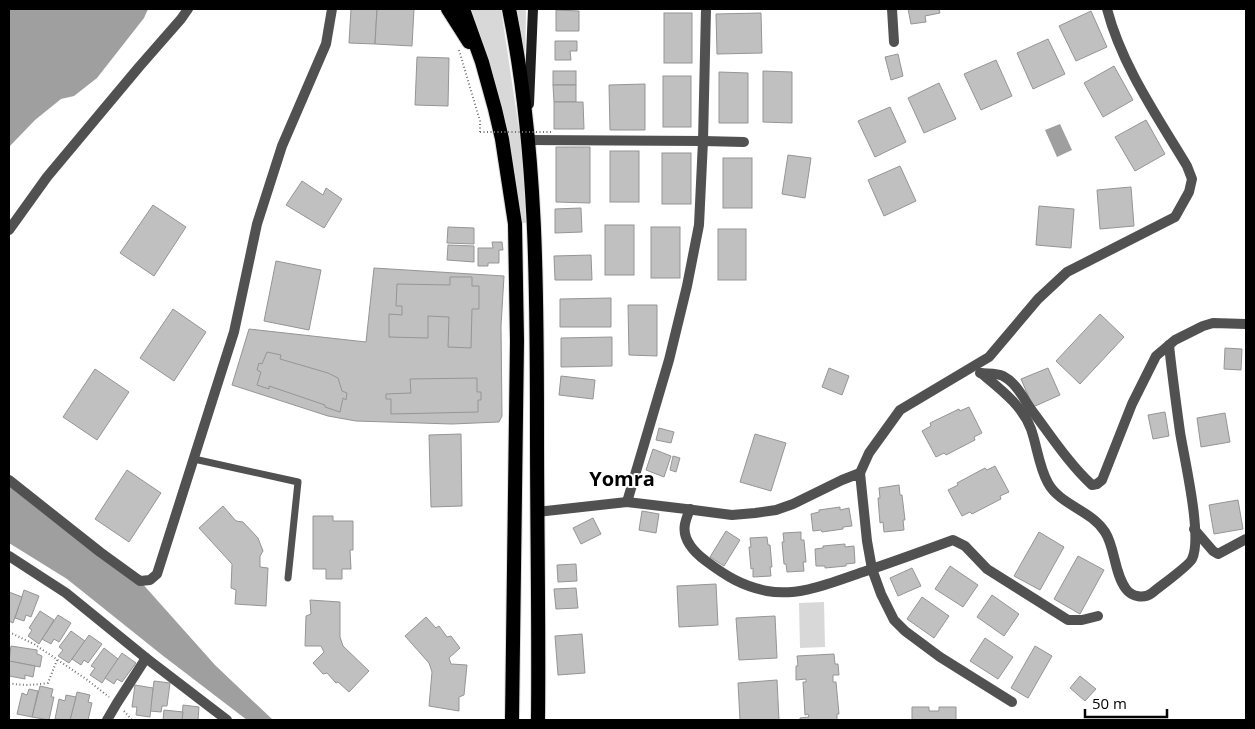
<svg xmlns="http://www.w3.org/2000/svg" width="1255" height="729" font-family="'Open Sans',sans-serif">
<rect width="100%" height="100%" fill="#fff"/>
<g fill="#d8d8d8">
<path d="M471 9H501L522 149 526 223H520L470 15Z"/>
<path d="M514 9H526L525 72Z"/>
<path d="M824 602 825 647 800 648 799 603Z"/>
</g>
<g fill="#9f9f9f">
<path d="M9 9H148L144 18 97 78 74 96 61 99 35 120 9 147Z"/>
<path d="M1060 124 1072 150 1057 157 1045 130Z"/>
<path d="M9 480 140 581 215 665 273 720H247L162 655 67 579 9 543Z"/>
</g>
<g fill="#c0c0c0" stroke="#959595">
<path d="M351 9H377L375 44 349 43Z"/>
<path d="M377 9H414L412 46 375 44Z"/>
<path d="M908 9H939L940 13 925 16 926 22 911 24Z"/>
<path d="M556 10 579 11V31H556Z"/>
<path d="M1091 11 1107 47 1076 61 1059 26Z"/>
<rect x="664" y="13" width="28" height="50"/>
<path d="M761 13 762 53 717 54 716 14Z"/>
<path d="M1048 39 1065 74 1033 89 1017 53Z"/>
<path d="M555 41H577V51H570L571 60H555Z"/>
<path d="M898 54 903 76 891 80 885 57Z"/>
<path d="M417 57 449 58 448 106 415 105Z"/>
<path d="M996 60 1012 96 981 110 964 74Z"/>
<path d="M1114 66 1133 100 1103 117 1084 83Z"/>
<rect x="553" y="71" width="23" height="14"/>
<path d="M763 71 792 72V123L763 122Z"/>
<path d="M719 72 748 73V123H719Z"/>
<rect x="663" y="76" width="28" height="51"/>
<path d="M939 83 956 119 924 133 908 98Z"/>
<path d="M645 84V130H610L609 85Z"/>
<path d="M553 85H576V102H554Z"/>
<path d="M554 102H583L584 129H554Z"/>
<path d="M890 107 906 142 875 157 858 121Z"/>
<path d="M1146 120 1165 154 1135 171 1115 137Z"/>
<path d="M556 147H590V203L556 202Z"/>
<rect x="610" y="151" width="29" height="51"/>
<rect x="662" y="153" width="29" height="51"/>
<path d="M788 155 811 158 805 198 782 194Z"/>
<rect x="723" y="158" width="29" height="50"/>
<path d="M900 166 916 201 884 216 868 180Z"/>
<path d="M302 181 323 195 326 188 342 199 324 228 286 205Z"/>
<path d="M1131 187 1134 226 1100 229 1097 190Z"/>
<path d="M153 205 186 227 154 276 120 253Z"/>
<path d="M1039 206 1074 209 1071 248 1036 245Z"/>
<path d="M581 208 582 232 555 233V209Z"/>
<rect x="605" y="225" width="29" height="50"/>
<path d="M448 227 474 228V244L447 243Z"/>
<rect x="651" y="227" width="29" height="51"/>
<rect x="718" y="229" width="28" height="51"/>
<path d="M492 242H502L503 250H499V263H488V266H478V248H493Z"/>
<path d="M448 245 474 246V262L447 260Z"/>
<path d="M591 255 592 280H555L554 256Z"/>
<path d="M276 261 321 270 309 330 264 321Z"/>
<path d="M374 268 504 276 501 326 502 416 499 422 452 424 356 421 328 416 232 385 249 329 366 342Z"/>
<path d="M450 277H472V286H479V309H472L471 348 448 347 449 317 428 316V338L389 337V314L402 315V306H396L397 284 450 285Z"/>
<path d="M611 298V327H560V299Z"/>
<path d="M628 305H657V356L629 355Z"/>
<path d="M173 309 206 332 174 381 140 358Z"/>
<path d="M1100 314 1124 337 1080 384 1056 361Z"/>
<path d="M612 337V366L561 367V338Z"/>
<path d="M1225 348 1242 349 1241 370 1224 369Z"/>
<path d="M267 352 281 355 280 359 328 373 338 378 342 391 347 393 346 400 343 398 340 412 325 407V405L269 386V389L257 385 261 372 257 370 259 363 262 364Z"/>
<path d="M829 368 849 376 842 395 822 387Z"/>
<path d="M1048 368 1060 395 1033 407 1021 379Z"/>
<path d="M95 369 129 392 97 440 63 417Z"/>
<path d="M561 376 595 380 593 399 559 395Z"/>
<path d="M477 378V392H481V400H478V412L391 414V399H386V394L411 393 410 379Z"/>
<path d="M969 407 982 433 974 437 975 440 946 455 944 453 936 457 922 431 931 426 930 423 959 409 960 411Z"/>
<path d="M1165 412 1169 436 1153 439 1148 415Z"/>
<path d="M1225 413 1230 442 1201 447 1197 418Z"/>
<path d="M659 428 674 432 671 443 656 440Z"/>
<path d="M461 434 462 506 431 507 429 435Z"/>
<path d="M755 434 786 443 771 491 740 482Z"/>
<path d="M653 449 671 456 664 477 646 470Z"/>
<path d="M673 456 680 458 676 472 670 470Z"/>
<path d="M995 466 1009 492 1000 496 1001 499 972 514 970 512 962 516 948 490 958 485 957 483 985 468 987 470Z"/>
<path d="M127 470 161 493 129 542 95 519Z"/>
<path d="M899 485 900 495H902L905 520H903L904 530 884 532 883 522 880 523 878 498H880L879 488Z"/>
<path d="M1238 500 1243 529 1214 534 1209 505Z"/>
<path d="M223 506 236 521 243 522 258 538 263 551 260 556V567L268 568 266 606 235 604 236 590 231 588 232 564 199 528Z"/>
<path d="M840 507V510L849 508 852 526 843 527V529L822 532 821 530 813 531 811 514 819 512V510Z"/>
<path d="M642 511 659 514 656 533 639 530Z"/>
<path d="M313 516H333V521H353V550H350L351 569H342V579H326V569H313Z"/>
<path d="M593 518 601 534 581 544 573 528Z"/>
<path d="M726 531 740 540 724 566 710 557Z"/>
<path d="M801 532V540H804L806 562H803L804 571 787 572 786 564H784L782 542H784L783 533Z"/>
<path d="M1039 532 1064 547 1040 590 1014 576Z"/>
<path d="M767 537 768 545H770L772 567H770L771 576 753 577V568L751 569 749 547H751L750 538Z"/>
<path d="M845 544V547L854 546 855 563 846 564V566L825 568V566H816L815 549 823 548V546Z"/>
<path d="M1078 556 1104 570 1080 614 1054 599Z"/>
<path d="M576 564 577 581 558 582 557 565Z"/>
<path d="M950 566 978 585 963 607 935 589Z"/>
<path d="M912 568 921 586 898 596 890 578Z"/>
<path d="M716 584 718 625 679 627 677 586Z"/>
<path d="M576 588 578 608 556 609 554 589Z"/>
<path d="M24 590 39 596 31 617 26 615 24 621 15 618Z"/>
<path d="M9 592 22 597 13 623 9 621Z"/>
<path d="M992 595 1019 614 1004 636 977 617Z"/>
<path d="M922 597 949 616 934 638 907 619Z"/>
<path d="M310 600 340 602V637L343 646 369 671 349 692 338 682 336 683 327 673 323 674 313 663 324 652 321 646H305L306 616 311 614Z"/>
<path d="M40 611 54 620 39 644 28 636 32 630 29 628Z"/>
<path d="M58 615 71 623 59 642 54 639 51 644 42 639Z"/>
<path d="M775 616 777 658 739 660 736 618Z"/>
<path d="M426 617 436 628 439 626 447 637 451 636 460 648 449 658 451 664 467 665 464 695 459 697V711L429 706 432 672 429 663 405 636Z"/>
<path d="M71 631 85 641 69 663 58 656 63 650 59 647Z"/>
<path d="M582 634 585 673 558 675 555 636Z"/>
<path d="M89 635 102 644 88 663 84 660 81 665 72 659Z"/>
<path d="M985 638 1013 657 998 679 970 661Z"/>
<path d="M11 646 37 650V654L42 656 40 667 9 661Z"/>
<path d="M1035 646 1052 656 1028 698 1011 688Z"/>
<path d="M104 648 118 659 102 683 90 675 95 668 91 666Z"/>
<path d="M122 653 136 663 122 682 117 679 114 684 105 678Z"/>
<path d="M834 654 835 664H838L839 675H833V682H836L839 714H837V720H800V718L809 717 808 714 805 715 803 682H806V679L796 680V666H798L797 656Z"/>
<path d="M9 661 35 666 33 677 25 675V679L9 676Z"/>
<path d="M1080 676 1096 689 1085 701 1070 688Z"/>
<path d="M777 680 779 720H740L738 683Z"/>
<path d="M154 681 170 683 167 706H162L161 712 150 711Z"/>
<path d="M135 685 153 688 150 717 136 715 137 707H132Z"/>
<path d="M40 686 53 689 51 697H54L49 720 32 717Z"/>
<path d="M29 689 38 691 32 717 17 714 22 693 27 695Z"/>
<path d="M77 692 90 695 88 702 92 703 88 720H70Z"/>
<path d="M66 695 76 697 70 720 55 719 59 699 65 701Z"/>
<path d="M183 705 199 707 198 720H182Z"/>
<path d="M912 707H929V711H939V707H956V720H912Z"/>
<path d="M164 710 183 712 182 720H163Z"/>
</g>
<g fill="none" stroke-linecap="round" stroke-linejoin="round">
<g stroke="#dbdbdb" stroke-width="16">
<g id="trunk">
<path d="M448 9 469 42"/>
<path d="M463 9 482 62 495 109 502 139 515 224 517 341 512 720"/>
<path d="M509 9C537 147 537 289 537 430 537 527 539 623 538 720"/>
</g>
</g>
<g stroke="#737373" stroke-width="2" stroke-dasharray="1 2.5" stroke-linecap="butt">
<path d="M459 50 480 121V132"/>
<path d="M9 632 34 644 86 679 109 697"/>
<path d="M9 683C22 686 34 685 48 683L57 660"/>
<path d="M124 711 132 720"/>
</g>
<path stroke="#515151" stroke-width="7" d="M194 459 298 482 288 578"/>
<g stroke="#515151" stroke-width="10">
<path d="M892 9 894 42"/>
<path d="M527 140 703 141 744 142"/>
<path d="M9 230 47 177 139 67 181 19 188 9"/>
<path d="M980 373C987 374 996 373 1003 376 1017 383 1024 400 1033 412 1051 436 1070 465 1092 485L1097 484 1102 480 1132 404 1156 356 1175 340 1203 326 1213 323 1246 324"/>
<path d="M981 373C1000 389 1022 405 1031 429 1037 446 1039 467 1048 483 1060 505 1091 510 1105 532 1115 547 1114 573 1126 589 1132 597 1144 599 1152 593 1159 587 1190 565 1192 559 1203 537 1184 458 1180 432 1176 403 1172 374 1169 345"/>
<path d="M860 473 869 453 900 410 989 357 1038 299 1067 272 1175 217 1189 192 1192 179 1187 166C1157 116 1122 66 1107 9"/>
<path d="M9 480 100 552 140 581 150 580 157 574 234 332 257 224 282 146 326 44 332 9"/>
<path d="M627 502 669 360 687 286 699 225 703 141 706 9"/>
<path d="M690 509C688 514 686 519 685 524 682 539 694 552 706 561 726 576 742 586 767 591 799 597 833 582 863 572 893 562 923 551 953 540L965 546 987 569 1068 620H1082L1098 616"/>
<path d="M537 512 627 502 686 509 732 515 755 513 776 510 793 504 842 480 860 473 867 541 872 569 881 594 894 620 905 631 940 657 1012 702"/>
<path d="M1194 529 1213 551 1218 554 1246 539"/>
<path d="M9 556 66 593 146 658 227 720"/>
<path d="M107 720 117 703 146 658"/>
</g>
<path stroke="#1e1e1e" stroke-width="10" d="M529 104 533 9"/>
<use href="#trunk" stroke="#000" stroke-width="14"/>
<path stroke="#737373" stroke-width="2" stroke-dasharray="1 2.5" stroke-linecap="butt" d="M480 132H551"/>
</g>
<g text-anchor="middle" stroke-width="4" stroke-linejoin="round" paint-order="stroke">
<g font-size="20" font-weight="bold" fill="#000" stroke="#fff">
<text x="622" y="486">Yomra</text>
</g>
</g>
<rect width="1255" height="729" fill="none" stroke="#000000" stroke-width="20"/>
<path d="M1085 709v8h82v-8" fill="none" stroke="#000000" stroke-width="2.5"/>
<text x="1092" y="709" font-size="15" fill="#000000" stroke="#ffffff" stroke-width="4" paint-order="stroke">50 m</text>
</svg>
